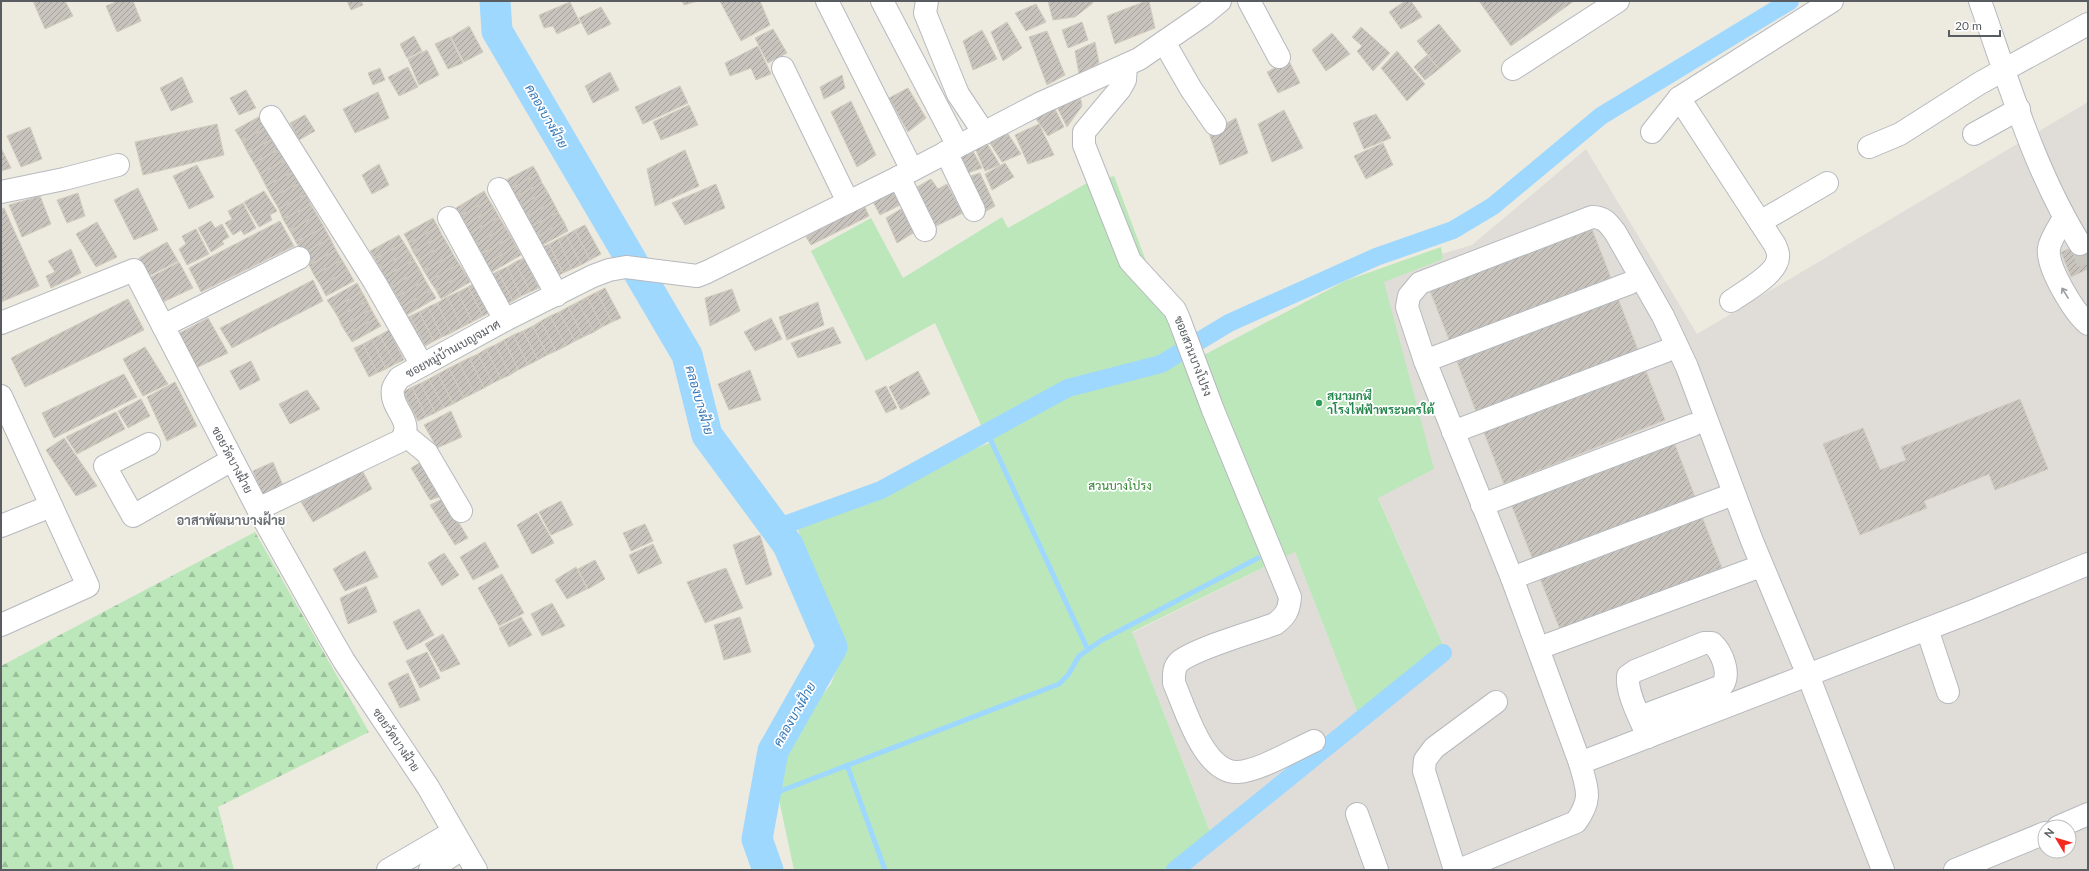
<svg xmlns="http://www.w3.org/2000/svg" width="2089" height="871" font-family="Lato,Sarabun,sans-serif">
<defs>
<pattern id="forest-firs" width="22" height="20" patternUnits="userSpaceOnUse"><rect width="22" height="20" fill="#bbe7ba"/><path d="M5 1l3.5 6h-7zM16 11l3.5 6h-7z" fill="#9bbe9b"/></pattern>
<pattern id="building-hatch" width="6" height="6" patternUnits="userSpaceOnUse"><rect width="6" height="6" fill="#c8c4bd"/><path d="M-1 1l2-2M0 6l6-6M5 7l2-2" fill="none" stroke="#a5a29d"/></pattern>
</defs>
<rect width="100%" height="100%" fill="#edeae0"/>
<path fill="#e0ddd8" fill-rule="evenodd" d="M2088 102V870H1183L1215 843 1132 633 1295 552 1363 727 1449 658 1378 497 1381 272 1472 245 1586 149 1697 334ZM2045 827H2069V851H2045Z"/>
<path fill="#bbe7ba" d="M1114 176 1185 365 1345 281 1441 247 1443 259 1384 282 1434 469 1378 498 1449 658 1363 727 1295 552 1132 632 1215 844 1183 870H794L774 776 791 735 831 684 842 654 796 524 989 443 935 323 866 361 811 251 871 218 903 278 1002 217 1008 228 1087 183Z"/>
<path fill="url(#forest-firs)" d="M255 532 369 732 218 807 234 870H1V666Z"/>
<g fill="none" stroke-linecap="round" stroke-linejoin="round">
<g stroke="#9ed8ff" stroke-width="5">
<path d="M987 432 1088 650"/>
<path d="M847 765 885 870"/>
<path d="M765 797 1059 684 1068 675 1079 656 1102 640 1258 558"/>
</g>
<g stroke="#9ed8ff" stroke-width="18">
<path d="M776 528 881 490 1068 388 1161 364 1229 323 1376 257 1453 230 1493 206 1601 116 1790 1"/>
<path d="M1175 870 1443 653"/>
</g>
<path stroke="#9ed8ff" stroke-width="31" d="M495 1 497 31 687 355 707 435 788 545 832 647 773 751 757 839 768 870"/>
</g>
<g fill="url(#building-hatch)" stroke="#d2cbbe">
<path d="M33 1H65L73 16 45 29Z"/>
<path d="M118 1H133L141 21 117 32 106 6Z"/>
<path d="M347 1H361L363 5 351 10Z"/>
<path d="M682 1H698L684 5Z"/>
<path d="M720 1H760L770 25 741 41Z"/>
<path d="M1048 1H1092L1093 3 1075 17 1053 20Z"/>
<path d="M1146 1H1149L1155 28 1115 44 1107 16Z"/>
<path d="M1405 1H1411L1422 17 1401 29 1389 12Z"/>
<path d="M1479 1H1574L1511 46Z"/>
<path d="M570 2 580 23 557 34 553 26 544 28 539 15Z"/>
<path d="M1036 4 1046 22 1026 31 1015 13Z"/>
<path d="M601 7 611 24 588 35 579 18Z"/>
<path d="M1007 22 1022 48 1003 61 991 32Z"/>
<path d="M1082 22 1088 40 1068 48 1062 30Z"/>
<path d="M1439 24 1461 51 1439 69 1417 41Z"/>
<path d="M469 26 483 52 464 62 451 37Z"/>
<path d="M1361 27 1390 53 1373 71 1357 51 1362 46 1352 37Z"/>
<path d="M773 29 787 53 768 63 755 38Z"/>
<path d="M982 30 997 59 973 70 963 41Z"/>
<path d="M1047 31 1065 75 1047 85 1029 37Z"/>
<path d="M1332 33 1350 54 1326 71 1312 50Z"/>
<path d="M414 36 422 51 407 58 400 44Z"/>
<path d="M450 37 463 63 448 69 435 44Z"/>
<path d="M1095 42 1099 63 1079 74 1075 51Z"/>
<path d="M758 46 771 74 756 80 751 68 730 76 725 63Z"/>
<path d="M427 50 439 75 419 85 408 59Z"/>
<path d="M1397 51 1425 84 1407 101 1381 68Z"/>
<path d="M1427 55 1439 69 1425 80 1414 67Z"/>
<path d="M1289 61 1300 83 1278 93 1267 72Z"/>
<path d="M408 67 418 87 399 96 388 77Z"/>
<path d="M380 68 385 80 373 85 368 73Z"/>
<path d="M610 72 619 90 593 103 585 86Z"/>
<path d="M842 75 845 88 824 99 820 87Z"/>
<path d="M182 77 193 102 171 111 160 88Z"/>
<path d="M680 86 688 103 643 124 635 107Z"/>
<path d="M908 88 926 118 908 132 889 98Z"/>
<path d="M246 90 256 108 239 115 230 98Z"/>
<path d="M378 92 389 118 355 133 343 109Z"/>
<path d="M1080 96 1082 106 1067 127 1056 105Z"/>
<path d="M851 101 876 155 857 167 831 112Z"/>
<path d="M689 105 698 125 661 140 653 122Z"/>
<path d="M1053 105 1064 127 1048 136 1034 116Z"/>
<path d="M1284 110 1303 148 1272 162 1258 124Z"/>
<path d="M1376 114 1391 138 1364 149 1353 123Z"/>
<path d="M262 115 269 126 242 141 235 130Z"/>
<path d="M305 115 315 131 299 140 290 123Z"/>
<path d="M1236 118 1248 153 1220 165 1209 133Z"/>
<path d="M217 124 224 155 143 175 135 142Z"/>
<path d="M1039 124 1054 155 1028 164 1015 135Z"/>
<path d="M269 126 275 137 248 153 242 141Z"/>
<path d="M30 127 42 159 21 167 7 136Z"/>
<path d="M1005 129 1021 154 1002 162 988 140Z"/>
<path d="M275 137 281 148 254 163 248 153Z"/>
<path d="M985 140 1000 165 985 171 975 148Z"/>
<path d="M1383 143 1393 165 1366 179 1354 156Z"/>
<path d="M1 148 11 168 1 171Z"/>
<path d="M281 148 287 159 260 174 254 163Z"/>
<path d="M972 149 982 168 968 173 960 157Z"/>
<path d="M685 150 699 186 655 206 647 169Z"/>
<path d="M287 159 294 171 266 186 260 174Z"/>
<path d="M1005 163 1014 177 992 190 985 174Z"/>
<path d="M379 164 389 185 372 194 362 175Z"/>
<path d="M197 165 214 197 189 209 173 176Z"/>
<path d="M533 166 538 174 509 190 504 181Z"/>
<path d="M294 171 300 183 272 197 266 186Z"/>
<path d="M980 173 995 206 981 214 967 177Z"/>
<path d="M538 174 542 183 513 198 509 190Z"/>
<path d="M931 179 938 189 947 184 963 213 936 226 917 187Z"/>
<path d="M300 183 306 194 279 209 272 197Z"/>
<path d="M542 183 547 191 518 207 513 198Z"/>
<path d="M716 184 725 208 685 225 672 203Z"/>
<path d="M897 186 904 203 880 215 871 198Z"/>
<path d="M138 188 158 230 134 240 114 200Z"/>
<path d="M264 191 277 211 270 215 272 220 259 227 244 202Z"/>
<path d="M484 191 489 200 460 216 456 208Z"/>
<path d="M547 191 553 202 524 218 518 207Z"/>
<path d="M78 193 85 216 67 223 57 200Z"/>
<path d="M306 194 311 205 283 219 279 209Z"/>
<path d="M40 196 51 224 22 237 9 205Z"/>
<path d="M489 200 494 208 465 225 460 216Z"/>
<path d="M553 202 558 212 529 228 524 218Z"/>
<path d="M243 203 256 228 244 235 241 230 233 235 225 223 232 219 228 211Z"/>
<path d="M311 205 317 215 290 231 283 219Z"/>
<path d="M864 205 869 216 811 245 806 237Z"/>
<path d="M906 206 918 230 897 243 886 218Z"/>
<path d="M4 208 39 286 1 302V209Z"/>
<path d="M494 208 499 217 470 233 465 225Z"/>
<path d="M558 212 564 222 534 238 529 228Z"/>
<path d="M317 215 324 227 296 242 290 231Z"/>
<path d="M499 217 505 227 476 244 470 233Z"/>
<path d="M433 218 438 227 409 243 404 234Z"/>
<path d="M1588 219 1611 278 1450 342 1427 283Z"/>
<path d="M211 221 215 228 222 224 229 237 222 241 224 244 211 252 198 228Z"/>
<path d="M280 221 294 246 201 292 189 268Z"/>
<path d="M97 222 117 257 96 267 76 234Z"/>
<path d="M564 222 568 231 539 247 534 238Z"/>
<path d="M585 225 601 254 590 260 575 230Z"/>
<path d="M324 227 330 238 303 254 296 242Z"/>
<path d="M438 227 442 235 413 252 409 243Z"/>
<path d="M505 227 511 237 482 254 476 244Z"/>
<path d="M196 229 209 254 187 265 179 249 186 244 182 236Z"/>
<path d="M575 230 590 260 581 265 566 235Z"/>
<path d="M399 235 404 243 375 259 370 251Z"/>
<path d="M442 235 447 243 418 260 413 252Z"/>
<path d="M566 235 581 265 572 269 558 239Z"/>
<path d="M511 237 516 246 487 264 482 254Z"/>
<path d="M330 238 336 250 309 265 303 254Z"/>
<path d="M558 239 572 269 563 273 549 244Z"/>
<path d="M2088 241V269L2071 277 2061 252Z"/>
<path d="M167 242 178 261 147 277 139 258Z"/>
<path d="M404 243 409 251 380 268 375 259Z"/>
<path d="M447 243 453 254 424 271 418 260Z"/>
<path d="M549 244 563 273 555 277 540 248Z"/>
<path d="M516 246 521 255 492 272 487 264Z"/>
<path d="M71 249 81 273 51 288 46 276 55 272 48 261Z"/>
<path d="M336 250 342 260 314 275 309 265Z"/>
<path d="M409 251 414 260 384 277 380 268Z"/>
<path d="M453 254 459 264 430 281 424 271Z"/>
<path d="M524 258 539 288 530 292 515 262Z"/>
<path d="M342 260 348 270 321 286 314 275Z"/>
<path d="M414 260 420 270 391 287 384 277Z"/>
<path d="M179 262 193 288 163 302 149 278Z"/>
<path d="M515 262 530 292 521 296 507 267Z"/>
<path d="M459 264 465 273 436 290 430 281Z"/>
<path d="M507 267 521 296 513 301 498 271Z"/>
<path d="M348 270 354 281 326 296 321 286Z"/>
<path d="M420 270 425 280 397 297 391 287Z"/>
<path d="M498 271 513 301 504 305 489 276Z"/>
<path d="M465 273 470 282 441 299 436 290Z"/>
<path d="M313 280 323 301 232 348 220 328Z"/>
<path d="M425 280 431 290 402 307 397 297Z"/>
<path d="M476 282 491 312 483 316 468 287Z"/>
<path d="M357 283 362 292 333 309 327 300Z"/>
<path d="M468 287 483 316 472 322 458 292Z"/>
<path d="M605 288 621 318 612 322 597 292Z"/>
<path d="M732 289 740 311 710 326 705 298Z"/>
<path d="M431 290 436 298 407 315 402 307Z"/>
<path d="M1615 291 1638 350 1477 414 1454 354Z"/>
<path d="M362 292 367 301 338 317 333 309Z"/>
<path d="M458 292 472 322 462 327 447 297Z"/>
<path d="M597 292 612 322 602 327 587 297Z"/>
<path d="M447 297 462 327 451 333 437 303Z"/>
<path d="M587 297 602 327 594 332 578 302Z"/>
<path d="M128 299 144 330 25 387 11 358Z"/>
<path d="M367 301 371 309 342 326 338 317Z"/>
<path d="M578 302 594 332 583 337 568 307Z"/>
<path d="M818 302 824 325 787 340 779 317Z"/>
<path d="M437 303 451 333 442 337 428 307Z"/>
<path d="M428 307 442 337 434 341 419 312Z"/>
<path d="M568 307 583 337 575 341 559 312Z"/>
<path d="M371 309 376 318 347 334 342 326Z"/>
<path d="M419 312 434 341 425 346 410 316Z"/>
<path d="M559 312 575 341 566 346 550 316Z"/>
<path d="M410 316 425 346 416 350 402 320Z"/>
<path d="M550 316 566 346 556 351 541 321Z"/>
<path d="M208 318 228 353 196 368 178 334Z"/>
<path d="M376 318 381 326 352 342 347 334Z"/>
<path d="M771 318 782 339 755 351 744 332Z"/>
<path d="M541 321 556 351 547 355 533 326Z"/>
<path d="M533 326 547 355 538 360 523 331Z"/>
<path d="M833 327 841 343 798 358 791 343Z"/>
<path d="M389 330 404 360 395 364 380 335Z"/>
<path d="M523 331 538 360 528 365 513 335Z"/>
<path d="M380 335 395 364 386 369 372 339Z"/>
<path d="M513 335 528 365 518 370 504 340Z"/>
<path d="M372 339 386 369 377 373 363 344Z"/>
<path d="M504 340 518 370 510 375 495 345Z"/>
<path d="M363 344 377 373 369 377 354 348Z"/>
<path d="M495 345 510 375 501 379 486 349Z"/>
<path d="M145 347 168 384 143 396 123 359Z"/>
<path d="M486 349 501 379 493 383 478 354Z"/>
<path d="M478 354 493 383 484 388 469 358Z"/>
<path d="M469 358 484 388 474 393 459 363Z"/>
<path d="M251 361 260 380 240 390 230 371Z"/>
<path d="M1642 361 1665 420 1504 484 1481 425Z"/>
<path d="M459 363 474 393 464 398 449 368Z"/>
<path d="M449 368 464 398 453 404 438 374Z"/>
<path d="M750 370 761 400 729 410 718 384Z"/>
<path d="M918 371 930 394 901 410 889 387Z"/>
<path d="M124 374 137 397 54 438 42 413Z"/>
<path d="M438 374 453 404 444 408 429 379Z"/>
<path d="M429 379 444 408 435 413 421 383Z"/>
<path d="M175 382 197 426 167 441 147 397Z"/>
<path d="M421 383 435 413 426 417 412 387Z"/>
<path d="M886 386 897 408 886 413 875 391Z"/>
<path d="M412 387 426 417 418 421 403 392Z"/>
<path d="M307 390 320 409 290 424 279 404Z"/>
<path d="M141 399 150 416 128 428 118 411Z"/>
<path d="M2020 399 2048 469 1995 490 1989 474 1924 501 1927 508 1860 535 1823 444 1863 428 1880 470 1906 460 1901 447Z"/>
<path d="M451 411 462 437 437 448 424 425Z"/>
<path d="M116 412 125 429 77 454 66 437Z"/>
<path d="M1672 437 1695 497 1533 560 1510 501Z"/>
<path d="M64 438 97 486 76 496 46 450Z"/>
<path d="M273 462 284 488 264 498 253 471Z"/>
<path d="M421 462 442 496 430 500 411 468Z"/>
<path d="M362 470 372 489 313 522 301 502Z"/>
<path d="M444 498 468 538 455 545 430 505Z"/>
<path d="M561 501 573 525 551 535 539 512Z"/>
<path d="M1699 509 1722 568 1561 632 1538 573Z"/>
<path d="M537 513 554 543 532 554 517 525Z"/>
<path d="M645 524 653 541 631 551 623 533Z"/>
<path d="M760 535 772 575 746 585 733 545Z"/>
<path d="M485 542 499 567 473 580 460 557Z"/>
<path d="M653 544 662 563 638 574 629 555Z"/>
<path d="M365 551 378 577 345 591 333 569Z"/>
<path d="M444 553 459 575 442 586 428 563Z"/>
<path d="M595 560 605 579 588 589 578 569Z"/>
<path d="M576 567 587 589 567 599 555 580Z"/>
<path d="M726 568 743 608 705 623 687 582Z"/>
<path d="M502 574 524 613 499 626 478 588Z"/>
<path d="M366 586 377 612 348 624 340 598Z"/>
<path d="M552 603 565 626 542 636 531 614Z"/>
<path d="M419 609 434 635 407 650 393 622Z"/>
<path d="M521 617 532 635 509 647 499 628Z"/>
<path d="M740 617 751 652 724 660 714 625Z"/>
<path d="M443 634 460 664 441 672 425 644Z"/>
<path d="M427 652 440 678 420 688 406 661Z"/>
<path d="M408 673 420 700 400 708 388 683Z"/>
</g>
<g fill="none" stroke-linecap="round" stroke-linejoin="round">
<path stroke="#c8c7c0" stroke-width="22" stroke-dasharray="22 11" stroke-linecap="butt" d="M2080 244 2088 263"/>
<g stroke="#b6b9be" stroke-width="24">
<g id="minor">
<path d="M827 1 912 170"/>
<path d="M882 1 958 146"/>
<path d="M927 1 925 13 958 94 984 133"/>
<path d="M1249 1 1279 57"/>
<path d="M1980 1C2009 83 2034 170 2080 244"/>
<path d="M1164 42 1191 89 1215 124"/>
<path d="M1126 65 1125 80 1120 89 1084 132V145L1130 261 1175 310 1179 319 1213 410 1290 597C1289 610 1286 616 1275 624 1253 632 1194 649 1179 662 1173 668 1174 675 1174 683 1185 708 1204 774 1238 772 1259 771 1294 750 1314 741"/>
<path d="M783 68 848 202"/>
<path d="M1513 69 1618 1"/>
<path d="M271 117 374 281 422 365"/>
<path d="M1652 132 1679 98"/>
<path d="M1974 134 2019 109"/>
<path d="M1869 147 1900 134 1980 83 2088 24"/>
<path d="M946 152 974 210"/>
<path d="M899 177 925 230"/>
<path d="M499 189 557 295"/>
<path d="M1 192 64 179 118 165"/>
<path d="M449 218 505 320"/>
<path d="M2064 218C2059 227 2051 238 2049 248 2046 267 2074 312 2088 324"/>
<path d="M1760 222 1827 183"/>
<path d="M1731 301C1744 292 1778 273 1778 257 1779 253 1776 248 1775 245L1679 98 1832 1"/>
<path d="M1 323 134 270 258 509 330 637 344 661 428 787 476 870"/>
<path d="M163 326 299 258"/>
<path d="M1425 361 1630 283"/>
<path d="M1 396 88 586 1 625"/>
<path d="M1453 432 1666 351"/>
<path d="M405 435 427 453 461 511"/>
<path d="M149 444 105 466 133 516 232 460"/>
<path d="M1482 505 1693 425"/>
<path d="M258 509 400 441C417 422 389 409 393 389 393 386 397 382 399 378L505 320 593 276 609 270 626 267 697 276 707 272 899 177 1041 103 1139 59 1203 15 1220 1"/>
<path d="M1 526 51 506"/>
<path d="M1512 578 1723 498"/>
<path d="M1927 629 1948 692"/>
<path d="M1539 648 1753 569"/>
<path d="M1640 717 1722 686C1731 674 1722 652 1712 643H1704L1635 671 1628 676C1626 693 1641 720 1648 737"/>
<path d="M1580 763 1512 578 1425 361 1407 307 1409 296 1420 283 1592 217C1604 217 1608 223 1615 232L1663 316 1687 367 1752 541 1808 675 1883 870"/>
<path d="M1357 814 1377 870"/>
<path d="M2058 827 2088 814"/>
<path d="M388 870 453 832"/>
<path d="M430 870 463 848"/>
<path d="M1455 870 1424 771 1425 760 1434 748 1496 702"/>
<path d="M1459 870 1576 822C1593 798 1587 789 1580 763L1976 610 2088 564"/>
<path d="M1955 870 2045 833"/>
</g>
</g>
<use href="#minor" stroke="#fff" stroke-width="22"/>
</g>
<defs><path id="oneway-shaft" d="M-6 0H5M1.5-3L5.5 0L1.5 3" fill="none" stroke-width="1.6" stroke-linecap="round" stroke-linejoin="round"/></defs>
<use stroke="#9b9ea1" href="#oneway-shaft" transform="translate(2065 293) rotate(-122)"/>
<circle fill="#2e9e5b" stroke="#fff" stroke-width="1.5" cx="1319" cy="403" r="4"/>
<g text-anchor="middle" stroke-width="3.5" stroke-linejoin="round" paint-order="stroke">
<g font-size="12" fill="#595d62" stroke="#fff">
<text transform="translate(453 349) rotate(-29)" y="4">ซอยหมู่บ้านเบญจมาศ</text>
<text transform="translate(1193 356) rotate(69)" y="4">ซอยสวนบางโปรง</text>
<text transform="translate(232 460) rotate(62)" y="4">ซอยวัดบางฝ้าย</text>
<text transform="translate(396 740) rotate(56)" y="4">ซอยวัดบางฝ้าย</text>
</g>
<g font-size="12" font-weight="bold" fill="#27864d" stroke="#fff" text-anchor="start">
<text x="1327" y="400">สนามกฬี<tspan x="1327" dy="14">าโรงไฟฟ้าพระนครใต้</tspan></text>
</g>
<g font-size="12" fill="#2e852f" stroke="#fff">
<text x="1120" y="490">สวนบางโปรง</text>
</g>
<g font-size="13" font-style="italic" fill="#3578b8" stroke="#fff">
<text transform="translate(547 116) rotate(60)" y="5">คลองบางฝ้าย</text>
<text transform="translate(700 400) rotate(74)" y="5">คลองบางฝ้าย</text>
<text transform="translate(794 714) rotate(-60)" y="5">คลองบางฝ้าย</text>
</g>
<g font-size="13" font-weight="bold" fill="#6a6f74" stroke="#fff">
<text x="231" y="525">อาสาพัฒนาบางฝ้าย</text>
</g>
</g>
<rect width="2089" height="871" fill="none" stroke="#595d62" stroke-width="4"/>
<g transform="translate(2057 839) rotate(308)"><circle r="19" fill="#ffffff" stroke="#bdbec0"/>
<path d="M0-3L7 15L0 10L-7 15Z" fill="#f5281e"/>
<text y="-6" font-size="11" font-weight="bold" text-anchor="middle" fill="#595d62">N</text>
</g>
<path d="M1949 30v6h51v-6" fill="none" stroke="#595d62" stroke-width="2"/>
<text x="1955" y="30" font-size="12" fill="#595d62" stroke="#ffffff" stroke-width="3" paint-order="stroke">20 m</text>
</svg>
